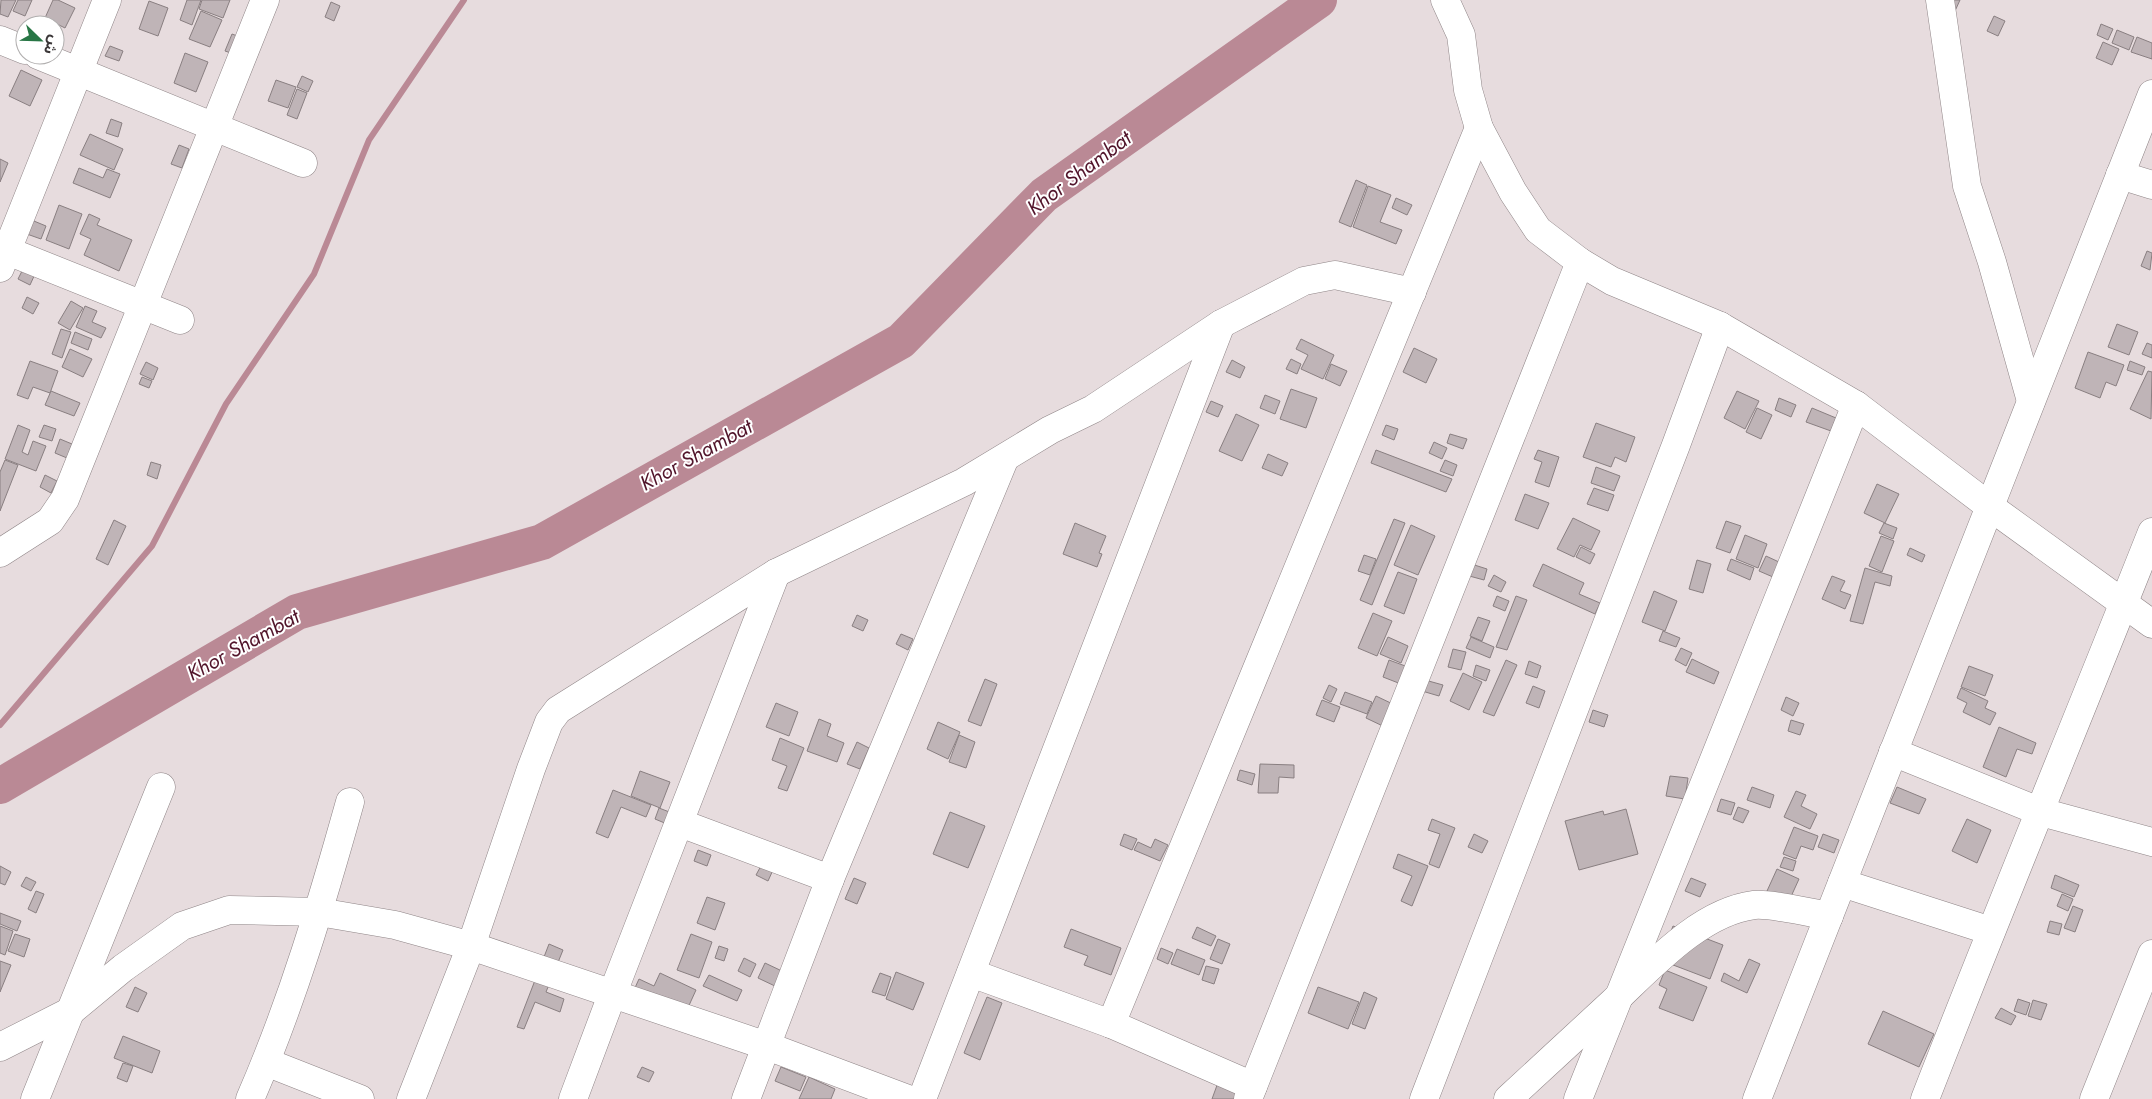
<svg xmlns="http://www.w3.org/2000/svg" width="2152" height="1099" font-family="Jost,'Noto Sans Arabic',sans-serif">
<rect width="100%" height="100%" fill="#e7dcde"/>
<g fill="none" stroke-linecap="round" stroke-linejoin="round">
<path stroke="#ba8995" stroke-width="6" d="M0 725 152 546 226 404 314 274 369 140 464 0"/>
<path stroke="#ba8995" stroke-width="36" d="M0 786 297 612 542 542 901 341 1044 195 1319 0"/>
</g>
<g fill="#bfb4b7" stroke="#897f81">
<path d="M1 0H16L8 17 0 14Z"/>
<path d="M18 0H32L25 16 13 11Z"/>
<path d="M53 0H58L75 8 65 28 45 18Z"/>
<path d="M187 0H201L192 25 180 20Z"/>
<path d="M202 0H230L223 18 199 9Z"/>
<path d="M1945 0H1960L1955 11Z"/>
<path d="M149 1 168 8 158 36 139 29Z"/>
<path d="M331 2 340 6 334 21 325 17Z"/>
<path d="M201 11 222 20 210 47 189 39Z"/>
<path d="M1994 16 2005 21 1998 36 1987 31Z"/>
<path d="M2101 24 2113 29 2108 40 2097 35Z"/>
<path d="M2117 30 2134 37 2129 50 2112 43Z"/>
<path d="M232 34 253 42 246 58 225 51Z"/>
<path d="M2137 37 2152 43V59L2131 52Z"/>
<path d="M2103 42 2119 49 2112 65 2096 58Z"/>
<path d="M110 46 123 51 119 61 105 56Z"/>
<path d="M185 53 208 62 196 92 174 83Z"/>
<path d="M21 70 42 80 30 106 9 96Z"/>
<path d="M302 76 313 81 308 92 297 87Z"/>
<path d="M276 80 296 87 288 108 268 101Z"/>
<path d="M297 89 307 93 297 119 287 115Z"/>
<path d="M111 119 122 123 118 137 106 133Z"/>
<path d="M90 134 123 149 114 170 80 155Z"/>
<path d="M179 145 189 149 182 168 171 164Z"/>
<path d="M0 159 8 163 0 182Z"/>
<path d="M79 168 103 178 107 169 120 174 110 198 73 183Z"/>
<path d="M1356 180 1367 185 1351 227 1339 222Z"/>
<path d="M1368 186 1391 195 1380 222 1402 230 1396 244 1353 227Z"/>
<path d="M1396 198 1412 205 1407 215 1392 208Z"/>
<path d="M59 205 82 214 69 249 46 240Z"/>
<path d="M89 214 100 219 97 225 132 240 119 271 84 255 91 239 80 234Z"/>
<path d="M29 219 46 226 41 239 24 233Z"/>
<path d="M2147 251 2152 253 2150 270 2141 266Z"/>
<path d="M23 269 35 274 30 285 18 279Z"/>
<path d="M27 297 39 303 33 314 22 308Z"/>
<path d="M71 301 83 308 70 330 58 323Z"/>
<path d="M85 306 97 311 92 322 106 328 101 338 76 327Z"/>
<path d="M2117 324 2138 332 2129 355 2108 347Z"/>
<path d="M61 329 71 332 62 358 52 354Z"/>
<path d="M75 332 92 339 88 350 71 343Z"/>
<path d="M1301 339 1334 355 1323 379 1301 369 1308 355 1296 349Z"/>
<path d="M2147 343 2152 345V358L2142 354Z"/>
<path d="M1414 348 1437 359 1426 383 1403 372Z"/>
<path d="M70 349 92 359 83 377 62 367Z"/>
<path d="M2088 352 2124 365 2116 386 2106 382 2100 398 2075 388Z"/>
<path d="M1291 359 1301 364 1297 374 1286 369Z"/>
<path d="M1232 360 1245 367 1240 378 1226 372Z"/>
<path d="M30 361 58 371 50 393 33 387 28 399 17 395Z"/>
<path d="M2130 361 2145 367 2142 375 2127 370Z"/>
<path d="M146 362 158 368 153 380 140 374Z"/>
<path d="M1331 364 1347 371 1340 386 1325 379Z"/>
<path d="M2148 371 2152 372 2151 419 2130 409Z"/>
<path d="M142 377 152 381 149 388 139 384Z"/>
<path d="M1291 389 1317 398 1306 428 1280 419Z"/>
<path d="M51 391 80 403 74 416 45 405Z"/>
<path d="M1737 391 1759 401 1745 429 1724 418Z"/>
<path d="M1265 395 1280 401 1275 414 1260 408Z"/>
<path d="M1779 398 1796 405 1791 417 1775 410Z"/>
<path d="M1211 401 1223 406 1218 417 1206 412Z"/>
<path d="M1757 408 1772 415 1761 439 1746 432Z"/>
<path d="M1812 408 1836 418 1831 431 1806 422Z"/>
<path d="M1236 414 1259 425 1242 461 1219 451Z"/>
<path d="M1596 423 1635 437 1626 462 1615 457 1611 467 1583 457Z"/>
<path d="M18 425 30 430 22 452 28 455 33 441 46 446 36 471 5 459Z"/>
<path d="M44 425 56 429 52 441 39 437Z"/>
<path d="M1386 425 1398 429 1394 440 1382 435Z"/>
<path d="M1450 434 1467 439 1463 449 1447 443Z"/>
<path d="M60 439 72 444 67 458 55 453Z"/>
<path d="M1434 442 1447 448 1442 459 1429 453Z"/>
<path d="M1376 450 1452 479 1446 492 1371 463Z"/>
<path d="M1538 450 1559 457 1549 487 1535 482 1542 462 1534 459Z"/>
<path d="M1268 454 1288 463 1282 476 1262 468Z"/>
<path d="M5 460 18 465 0 511V472Z"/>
<path d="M1445 460 1457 465 1453 476 1440 471Z"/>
<path d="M151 462 161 465 157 479 147 475Z"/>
<path d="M1596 467 1620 476 1614 491 1591 483Z"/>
<path d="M45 475 57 481 51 493 40 487Z"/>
<path d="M1877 484 1899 494 1885 523 1864 513Z"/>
<path d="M1594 488 1614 495 1608 511 1587 504Z"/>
<path d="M1525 494 1549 503 1538 529 1515 520Z"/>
<path d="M1573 518 1600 531 1591 550 1580 545 1574 557 1557 549Z"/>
<path d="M1394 519 1405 523 1372 605 1360 600Z"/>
<path d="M114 520 126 526 108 565 96 559Z"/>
<path d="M1726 521 1741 526 1730 553 1716 548Z"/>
<path d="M1075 523 1106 536 1099 553 1102 554 1097 567 1063 554Z"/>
<path d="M1884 523 1897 528 1893 539 1879 533Z"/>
<path d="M1411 525 1435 536 1418 575 1394 565Z"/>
<path d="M1745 535 1767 544 1758 568 1736 559Z"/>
<path d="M1881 536 1894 541 1882 572 1869 566Z"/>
<path d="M1581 547 1595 554 1590 564 1576 557Z"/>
<path d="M1910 548 1925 555 1922 562 1907 555Z"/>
<path d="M1364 555 1376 559 1370 575 1358 571Z"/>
<path d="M1766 556 1779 562 1773 577 1759 571Z"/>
<path d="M1731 559 1754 568 1750 580 1727 570Z"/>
<path d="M1697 560 1711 564 1703 593 1689 589Z"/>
<path d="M1465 562 1487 569 1484 580 1462 574Z"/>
<path d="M1543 564 1584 583 1579 594 1600 603 1595 614 1533 586Z"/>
<path d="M1865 568 1892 576 1890 586 1875 582 1863 624 1850 621Z"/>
<path d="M1398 572 1417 579 1404 614 1384 606Z"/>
<path d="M1494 575 1506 582 1501 592 1488 586Z"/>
<path d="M1832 576 1845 581 1840 591 1851 595 1845 609 1822 599Z"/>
<path d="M1654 591 1677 601 1665 631 1642 622Z"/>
<path d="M1497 596 1509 601 1505 611 1493 606Z"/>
<path d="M1516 596 1527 600 1507 650 1496 647Z"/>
<path d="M1373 613 1392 621 1377 656 1358 648Z"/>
<path d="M857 615 868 620 863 631 852 626Z"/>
<path d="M1478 617 1490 621 1482 641 1470 636Z"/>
<path d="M1663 631 1680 638 1676 647 1659 641Z"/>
<path d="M901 634 913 639 908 650 896 644Z"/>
<path d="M1388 637 1408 646 1401 663 1380 654Z"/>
<path d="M1471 637 1494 647 1490 658 1466 648Z"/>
<path d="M1681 648 1692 653 1686 666 1675 660Z"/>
<path d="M1453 649 1466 652 1461 670 1448 667Z"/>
<path d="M1692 659 1719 672 1714 684 1686 672Z"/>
<path d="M1389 660 1408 667 1401 684 1383 677Z"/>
<path d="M1506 660 1517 665 1494 716 1483 712Z"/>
<path d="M1529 661 1541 666 1537 678 1525 674Z"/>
<path d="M1476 665 1490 670 1486 681 1473 676Z"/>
<path d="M1969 666 1993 675 1985 696 1961 687Z"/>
<path d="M1463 673 1482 682 1469 710 1450 701Z"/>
<path d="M985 679 997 684 981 726 968 721Z"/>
<path d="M1425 680 1443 685 1439 696 1422 691Z"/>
<path d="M1329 685 1337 689 1331 702 1323 698Z"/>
<path d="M1533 686 1545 691 1539 708 1526 703Z"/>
<path d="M1961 688 1988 701 1985 708 1996 713 1990 725 1963 712 1967 703 1957 698Z"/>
<path d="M1345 692 1372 702 1367 714 1340 704Z"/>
<path d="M1376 696 1397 706 1387 728 1366 718Z"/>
<path d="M1786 697 1799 703 1793 716 1781 710Z"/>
<path d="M1322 700 1340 707 1334 722 1316 715Z"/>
<path d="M776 703 798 712 789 736 766 727Z"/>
<path d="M1593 710 1608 715 1604 727 1589 722Z"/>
<path d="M819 719 831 724 827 736 844 743 837 762 807 751Z"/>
<path d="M1791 720 1804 724 1800 735 1788 731Z"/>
<path d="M938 722 960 732 948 759 927 749Z"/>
<path d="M1999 727 2036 743 2032 754 2017 749 2006 777 1983 767Z"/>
<path d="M959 735 975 742 966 768 949 762Z"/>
<path d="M780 738 804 748 787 791 778 788 787 766 772 760Z"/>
<path d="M857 742 869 748 860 769 847 764Z"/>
<path d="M1260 764 1294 765V778L1279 777 1278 793H1258Z"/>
<path d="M1240 770 1255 774 1252 785 1237 780Z"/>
<path d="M640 771 670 782 660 808 631 796Z"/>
<path d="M1670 776 1688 778 1685 799 1666 796Z"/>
<path d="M1752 787 1774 795 1770 808 1747 800Z"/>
<path d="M1897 787 1926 799 1919 814 1890 803Z"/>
<path d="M613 790 651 805 646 817 621 807 608 838 596 833Z"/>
<path d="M1796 791 1806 795 1801 806 1817 814 1810 829 1784 817Z"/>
<path d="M1721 799 1735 803 1731 815 1717 811Z"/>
<path d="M1738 807 1749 811 1743 823 1733 819Z"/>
<path d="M659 808 672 813 667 824 655 819Z"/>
<path d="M1626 809 1638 854 1579 870 1565 821 1603 811 1604 815Z"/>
<path d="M950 812 985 826 968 868 933 854Z"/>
<path d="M1432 819 1455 828 1439 868 1429 864 1440 834 1428 830Z"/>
<path d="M1967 819 1991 830 1977 863 1952 851Z"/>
<path d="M1794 827 1818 836 1813 850 1801 846 1796 859 1783 854Z"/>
<path d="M1124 834 1137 839 1132 850 1120 845Z"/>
<path d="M1474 834 1488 841 1482 853 1468 847Z"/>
<path d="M1823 834 1839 840 1834 853 1818 847Z"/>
<path d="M1155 839 1168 845 1160 861 1134 850 1138 842 1151 848Z"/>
<path d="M698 850 711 855 707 866 694 861Z"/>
<path d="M1398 854 1428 866 1412 906 1401 901 1412 876 1393 868Z"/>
<path d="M1784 857 1796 861 1793 871 1780 867Z"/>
<path d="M762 864 773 870 768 881 756 875Z"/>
<path d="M0 866 11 872 5 885 0 883Z"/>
<path d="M1777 869 1799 879 1789 901 1767 891Z"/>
<path d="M2055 875 2079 885 2074 897 2051 888Z"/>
<path d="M26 877 36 882 31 891 21 886Z"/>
<path d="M854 878 866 883 857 904 845 899Z"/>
<path d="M1691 878 1706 884 1700 897 1685 891Z"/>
<path d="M36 891 44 894 36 913 28 909Z"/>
<path d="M2062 894 2073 899 2068 911 2057 906Z"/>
<path d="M707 897 725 903 715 930 697 923Z"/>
<path d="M2073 906 2083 910 2075 932 2064 928Z"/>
<path d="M0 913 21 921 17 931 0 924Z"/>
<path d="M2050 921 2062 924 2059 935 2047 932Z"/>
<path d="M0 926 13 931 5 955 0 953Z"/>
<path d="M1673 926 1723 945 1710 979 1660 960Z"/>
<path d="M1197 927 1216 936 1211 946 1192 938Z"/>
<path d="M1071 929 1121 948 1111 975 1084 965 1088 956 1064 947Z"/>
<path d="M15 934 30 939 24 957 8 951Z"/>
<path d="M691 934 712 942 699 978 677 970Z"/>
<path d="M1218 939 1230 944 1222 964 1210 959Z"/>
<path d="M549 944 563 950 546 992 564 999 560 1012 535 1002 524 1029 517 1027Z"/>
<path d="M719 946 728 949 724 961 715 958Z"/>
<path d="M1161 948 1173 953 1168 964 1157 959Z"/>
<path d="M1177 949 1205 960 1199 975 1171 964Z"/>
<path d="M744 958 756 964 750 977 738 971Z"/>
<path d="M1749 959 1760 964 1747 993 1721 981 1724 973 1739 981Z"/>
<path d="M0 961 11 965 0 992Z"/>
<path d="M765 963 784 972 777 987 758 978Z"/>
<path d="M1206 966 1219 969 1214 984 1202 980Z"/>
<path d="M1665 970 1707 987 1693 1021 1659 1008 1667 989 1659 985Z"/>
<path d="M896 972 924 983 913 1010 886 999Z"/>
<path d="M660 973 696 990 681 1023 628 1003 639 979 654 986Z"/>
<path d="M880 973 891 977 885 996 872 992Z"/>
<path d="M709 975 742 990 737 1001 703 986Z"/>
<path d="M135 987 147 993 138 1012 126 1007Z"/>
<path d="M1318 987 1359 1002 1348 1029 1308 1013Z"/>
<path d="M1364 992 1377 998 1365 1029 1352 1024Z"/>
<path d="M987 997 1002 1003 980 1060 964 1053Z"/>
<path d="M2018 999 2030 1003 2026 1015 2014 1011Z"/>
<path d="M2033 1000 2047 1004 2041 1020 2028 1016Z"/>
<path d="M2001 1008 2016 1016 2011 1025 1995 1018Z"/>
<path d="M1883 1011 1934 1034 1919 1067 1868 1044Z"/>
<path d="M123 1036 160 1051 152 1073 114 1058Z"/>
<path d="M123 1063 133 1066 127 1082 117 1078Z"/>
<path d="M642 1067 654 1072 649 1082 637 1077Z"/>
<path d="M781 1067 806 1077 800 1091 775 1081Z"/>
<path d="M809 1077 835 1089 831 1099H799Z"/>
<path d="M1220 1077 1241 1085 1235 1099H1212Z"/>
</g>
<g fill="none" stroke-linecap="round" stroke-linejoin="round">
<g stroke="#8f8587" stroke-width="29">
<g id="minor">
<path d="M1445 0 1461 35 1468 90 1479 128 1513 192 1538 230 1580 262"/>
<path d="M1940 0 1967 186 1992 262 2031 401"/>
<path d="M0 40 25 50"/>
<path d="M38 55 303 163"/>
<path d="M2120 175 2152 185"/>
<path d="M0 248 180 320"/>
<path d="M0 268 107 0"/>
<path d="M0 553 50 521 65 499 265 0"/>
<path d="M1893 752 2041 812 2152 842"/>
<path d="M680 823 830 879"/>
<path d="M1842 883 1991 931"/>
<path d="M971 973 1111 1024 1253 1086"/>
<path d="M1111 1024 1479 128"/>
<path d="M0 1047 71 1011 123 968 182 926 229 910 319 912 395 925 471 946 767 1046 908 1099"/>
<path d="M266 1062 360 1099"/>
<path d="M35 1099 161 787"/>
<path d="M250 1099C292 1003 322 902 350 802"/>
<path d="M411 1099 471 946 531 769 549 722 558 710 776 573 964 482 1050 430 1093 409 1221 324 1304 281 1335 275 1412 292"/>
<path d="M573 1099 612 995 776 573"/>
<path d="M746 1099 830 879 1004 460"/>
<path d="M922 1099 1221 324"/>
<path d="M1248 1099 1580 262 1612 281 1720 326 1856 405 1989 506 2152 624"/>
<path d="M1424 1099 1676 445 1720 326"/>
<path d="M1508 1099C1543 1067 1577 1035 1612 1003 1650 968 1699 912 1754 905 1768 903 1812 913 1829 916"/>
<path d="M1578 1099 1856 405"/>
<path d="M1757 1099 2152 94"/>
<path d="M1925 1099C1999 909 2077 721 2152 532"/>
<path d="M2094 1099 2152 954"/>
</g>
</g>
<use href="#minor" stroke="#fff" stroke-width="28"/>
</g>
<g text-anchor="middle" stroke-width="4" stroke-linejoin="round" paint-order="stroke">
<g font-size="21" font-style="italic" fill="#51142a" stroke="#fff">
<text transform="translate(1079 173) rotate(-37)" y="7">Khor Shambat</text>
<text transform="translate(696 455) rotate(-29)" y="7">Khor Shambat</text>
<text transform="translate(243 645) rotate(-29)" y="7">Khor Shambat</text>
</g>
</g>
<g transform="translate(40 40) rotate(113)"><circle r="24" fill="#ffffff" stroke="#b1afaf"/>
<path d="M0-4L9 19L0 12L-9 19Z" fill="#287645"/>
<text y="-8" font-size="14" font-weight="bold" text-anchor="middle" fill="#3b3738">ش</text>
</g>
</svg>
